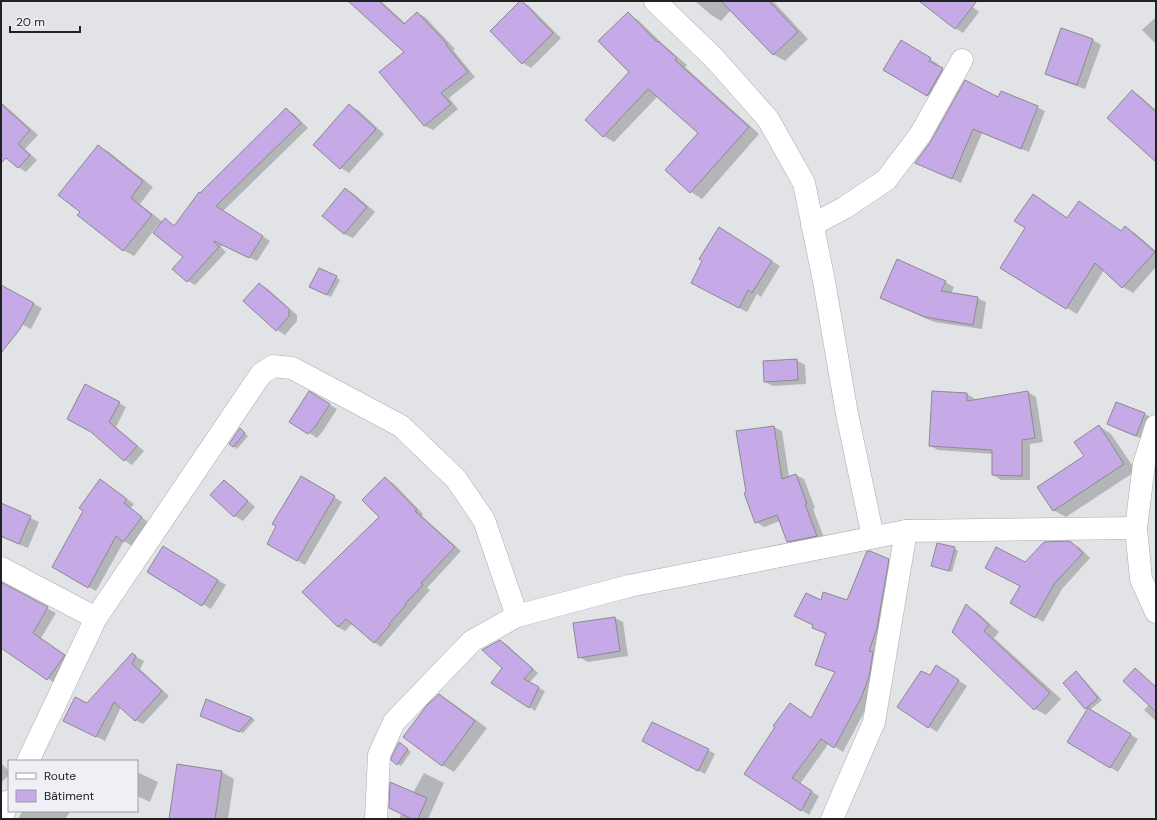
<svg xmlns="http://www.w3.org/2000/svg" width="1157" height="820" font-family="'DM Sans',sans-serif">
<rect width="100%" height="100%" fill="#e2e3e7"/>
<g fill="#0003">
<path d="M350 1H381L406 24 417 13 425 17 455 49 453 50 475 77 449 98 458 109 433 130 425 126 380 72 405 52Z"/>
<path d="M521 1 529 6 561 38 531 68 523 63Z"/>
<path d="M695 1H773L808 39 785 61 773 54 731 10 721 21 710 14Z"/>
<path d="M921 1H972L969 4 979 12 963 33 955 28Z"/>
<path d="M627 14 638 20 665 46 687 65 685 67 759 134 702 199 691 192 666 170 699 133 658 96 614 142 603 136 630 72Z"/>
<path d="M1156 17V44L1142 30Z"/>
<path d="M1093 40 1101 45 1085 89 1054 78 1046 74Z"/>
<path d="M901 42 938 64 937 66 951 74 936 100 885 70Z"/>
<path d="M1132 91 1140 96 1156 110V162Z"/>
<path d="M999 98 1037 107 1045 111 1029 152 982 133 961 183 916 162Z"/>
<path d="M1 102 38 135 25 149 37 160 26 172 18 167 1 152Z"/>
<path d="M349 106 358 110 384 134 349 173 341 168 315 144Z"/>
<path d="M286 109 294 114 308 128 223 211 270 241 257 261 222 245 221 247 226 252 195 285 188 281 185 257 158 225 134 256 123 250 81 211 98 146 109 152 153 187 140 204 163 222 165 219 176 226 200 194Z"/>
<path d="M346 189 354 194 375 212 353 238 344 234 323 216Z"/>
<path d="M1033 195 1067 218 1079 202 1122 231 1125 227 1135 233 1156 251V267L1133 293 1123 287 1104 270 1077 314 1067 308 1002 268 1026 228Z"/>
<path d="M727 233 780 266 761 297 757 294 747 312 701 288Z"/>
<path d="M336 277 340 280 331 297 314 289Z"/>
<path d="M945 282 954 287 951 294 977 298 986 302 982 329 934 322 889 302Z"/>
<path d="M260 284 268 289 297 315V321L285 335 277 330Z"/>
<path d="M1 287 42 308 31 329 1 313Z"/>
<path d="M796 360 805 365 806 384 773 386 765 382Z"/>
<path d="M309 392 337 409 323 431 317 438 309 433Z"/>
<path d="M1028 392 1036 397 1043 442 1030 444V480H1001L993 475V454L938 450 930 446 967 394 975 399V400Z"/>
<path d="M119 403 126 407 116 427 144 451 132 465 125 460 93 432Z"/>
<path d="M1145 414 1153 419 1145 440 1117 429 1108 424Z"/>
<path d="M1099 426 1111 434 1136 471 1066 517 1053 510 1086 456Z"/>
<path d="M774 427 782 431 789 477 796 475 804 479 815 508 813 509 825 540 797 546 788 541 780 521 764 527 756 522 747 492Z"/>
<path d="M240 429 248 436 237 449 230 444Z"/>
<path d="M301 477 342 502 305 565 268 544Z"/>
<path d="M385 479 393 483 423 514 422 516 461 551 427 588 430 590 381 647 374 642 353 623 345 631 338 627 380 517Z"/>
<path d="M100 480 134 504 131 508 149 523 132 546 124 541 96 591 53 567Z"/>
<path d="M224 481 232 486 255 507 243 521 235 516Z"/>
<path d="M1 504 39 522 28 548 1 537Z"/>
<path d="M1070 542 1079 547 1090 558 1062 589 1043 622 1011 603 1021 586Z"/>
<path d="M954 548 958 551 952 572 933 565Z"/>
<path d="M171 552 226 585 211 609 148 571Z"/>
<path d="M888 560 896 564 869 703 843 752 829 743 800 784 819 796 809 815 746 774 791 704 812 718 836 673 816 664 827 635 813 628 814 626 795 616 821 601H848Z"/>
<path d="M1 583 56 613 41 638 72 660 56 684 1 647Z"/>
<path d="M967 606 977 612 999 632 994 638 1061 699 1046 715 1035 709Z"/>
<path d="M615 618 623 622 628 656 588 662 579 657Z"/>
<path d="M500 641 506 644 538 673 529 683 545 691 535 711 529 707 503 668Z"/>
<path d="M132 654 144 661 140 669 169 696 143 724 135 720 121 707 105 741 73 725 87 704Z"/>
<path d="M943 671 967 686 937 732 929 727 931 676Z"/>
<path d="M1076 673 1080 675 1102 700 1090 710 1138 739 1118 772 1069 742 1088 710 1086 708Z"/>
<path d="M439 695 451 702 487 728 454 772 442 765Z"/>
<path d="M1156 697V721L1144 710Z"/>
<path d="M207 701 252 718 255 720 243 733 205 718Z"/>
<path d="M403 745 411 752 401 766 398 764Z"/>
<path d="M651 745 708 750 715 754 705 774Z"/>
<path d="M1 763 9 771V775L1 783Z"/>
<path d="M137 772 158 782 150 802 137 796Z"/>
<path d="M222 772 234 779 228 819H170Z"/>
<path d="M424 773 444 783 428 819H399L401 814 390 808 413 793Z"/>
<path d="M23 811H68L70 812 65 819H20L19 817Z"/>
</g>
<g fill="#c5aae7" stroke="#8c8a8e">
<path d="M348 1H379L404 24 417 12 447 44 446 45 468 72 441 93 451 104 424 126 379 72 404 52Z"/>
<path d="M520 1H522L553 33 522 64 490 31Z"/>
<path d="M721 1H769L798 32 773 55Z"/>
<path d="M919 1H977L955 29Z"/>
<path d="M628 12 657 42 658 41 677 58 675 60 749 127 690 193 665 170 698 133 648 89 603 137 585 120 629 72 598 41Z"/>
<path d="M1061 28 1093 39 1077 85 1045 74Z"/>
<path d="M901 40 931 58 929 61 943 68 927 96 883 70Z"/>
<path d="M965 80 998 97 1001 91 1038 106 1021 149 973 129 952 179 915 163 931 141Z"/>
<path d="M1132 90 1156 112V162L1107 118Z"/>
<path d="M1 104 30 130 18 144 30 155 18 168 6 158 1 163Z"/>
<path d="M349 104 376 129 340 169 313 145Z"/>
<path d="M286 108 301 123 216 206 263 236 249 258 214 241V242L219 247 187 282 172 269 183 257 153 233 165 218 174 226 199 192 200 193Z"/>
<path d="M98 145 143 181 131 198 152 215 123 251 77 215 80 212 58 195Z"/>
<path d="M345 188 367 207 344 234 322 216Z"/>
<path d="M1033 194 1067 218 1079 201 1121 231 1125 226 1155 252 1122 288 1095 263 1066 309 1000 268 1025 228 1014 221Z"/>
<path d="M719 227 772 261 752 293 748 290 739 308 691 283 702 261 699 259Z"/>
<path d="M897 259 946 281 941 291 978 297 973 325 925 317 880 298Z"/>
<path d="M319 268 337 276 327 295 309 287Z"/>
<path d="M259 283 289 309V316L276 331 243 301Z"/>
<path d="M1 285 34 303 20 329 1 353Z"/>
<path d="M797 359 798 380 764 382 763 361Z"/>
<path d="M85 384 120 402 109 422 137 446 124 461 91 432 67 419Z"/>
<path d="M309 391 330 404 315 427 308 434 289 422Z"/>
<path d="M932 391 967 393V401L1028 391 1035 438 1022 440V476L992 475V450L929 446Z"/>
<path d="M1116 402 1145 413 1136 436 1107 424Z"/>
<path d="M1099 425 1124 464 1053 511 1037 487 1084 456 1074 442Z"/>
<path d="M774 426 782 479 796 474 807 504H805L817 536 787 542 777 515 755 523 744 493 746 492 736 431Z"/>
<path d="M240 428 245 433 233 447 229 444Z"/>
<path d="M301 476 335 496 297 561 267 544 276 526 272 524Z"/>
<path d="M385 477 417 510 415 511 455 547 421 583 423 585 405 604 406 605 389 624 390 625 374 643 346 619 338 627 302 592 379 517 362 500Z"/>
<path d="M100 479 127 499 124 503 142 517 123 542 116 536 88 588 52 567 83 511 79 508Z"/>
<path d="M224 480 248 501 234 517 210 495Z"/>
<path d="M1 503 31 516 19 544 1 536Z"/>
<path d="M1070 541 1083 553 1054 584 1035 618 1010 603 1020 586 985 568 996 547 1025 562 1044 542Z"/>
<path d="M937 543 955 547 949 571 931 566Z"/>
<path d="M163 546 218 580 202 606 147 572Z"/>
<path d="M867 551H870L889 559 877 628 869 651 873 652 869 677 861 698 834 748 821 739 792 778 812 791 801 811 744 774 775 727 773 726 790 703 811 718 835 672 815 665 826 633 812 628 813 625 794 616 806 593 821 600 823 592 847 600Z"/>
<path d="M1 582 48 607 33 633 65 655 47 680 1 648Z"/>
<path d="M966 604 989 625 984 631 1050 693 1034 710 952 632Z"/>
<path d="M615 617 620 651 578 658 573 623Z"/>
<path d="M500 640 533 669 524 679 539 687 529 708 491 683 502 668 482 650Z"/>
<path d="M132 653 136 656 132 664 162 691 135 721 114 702 96 737 63 721 75 697 87 703Z"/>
<path d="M936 665 959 680 928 728 897 707 921 671 930 675Z"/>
<path d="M1135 668 1156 687V712L1123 681Z"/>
<path d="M1076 671 1098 698 1085 709 1063 683Z"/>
<path d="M439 694 475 721 442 766 403 737 427 705Z"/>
<path d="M206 699 252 718 239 732 200 716Z"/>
<path d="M1088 708 1131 734 1110 768 1067 742Z"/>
<path d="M652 722 709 749 698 771 642 741Z"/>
<path d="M399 742 408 749 397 765 391 760V758Z"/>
<path d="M177 764 222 771 215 819H169Z"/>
<path d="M390 782 427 798 418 819H412L389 808Z"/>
</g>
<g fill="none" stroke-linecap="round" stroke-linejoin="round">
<g stroke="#ababb0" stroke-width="23">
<g id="minor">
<path d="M655 1 714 58 768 119 804 183 824 281 847 414 873 537"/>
<path d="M812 225 844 208 886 180 920 135 962 60"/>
<path d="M1 568 96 618"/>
<path d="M28 761 96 618 261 374 273 366 292 368 401 426 456 479 484 520 517 616"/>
<path d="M1 818 9 801"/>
<path d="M376 819 379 755 394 722 472 641 517 616 629 586 906 531 1136 528"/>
<path d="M832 819 874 722 906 531"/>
</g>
</g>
<g stroke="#ababb0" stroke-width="23">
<path id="tertiary" d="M1156 426 1144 464 1136 528 1141 579 1156 612"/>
</g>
<use href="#minor" stroke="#fff" stroke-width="22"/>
<use href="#tertiary" stroke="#fff" stroke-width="22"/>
</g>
<rect width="1157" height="820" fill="none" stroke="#202122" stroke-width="4"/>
<rect x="8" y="760" width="130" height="52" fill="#eff0f5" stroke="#9c9da1"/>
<rect x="16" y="773" width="20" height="6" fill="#ffffff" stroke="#9c9da1"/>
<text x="44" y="780" font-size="12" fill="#202122">Route</text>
<rect x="16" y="790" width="20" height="12" fill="#c5aae7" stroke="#9c9da1"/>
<text x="44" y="800" font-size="12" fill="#202122">Bâtiment</text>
<path d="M10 26v6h70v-6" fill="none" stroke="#202122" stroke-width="2"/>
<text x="16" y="26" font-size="12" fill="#202122" stroke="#eff0f5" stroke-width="3" paint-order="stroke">20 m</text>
</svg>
